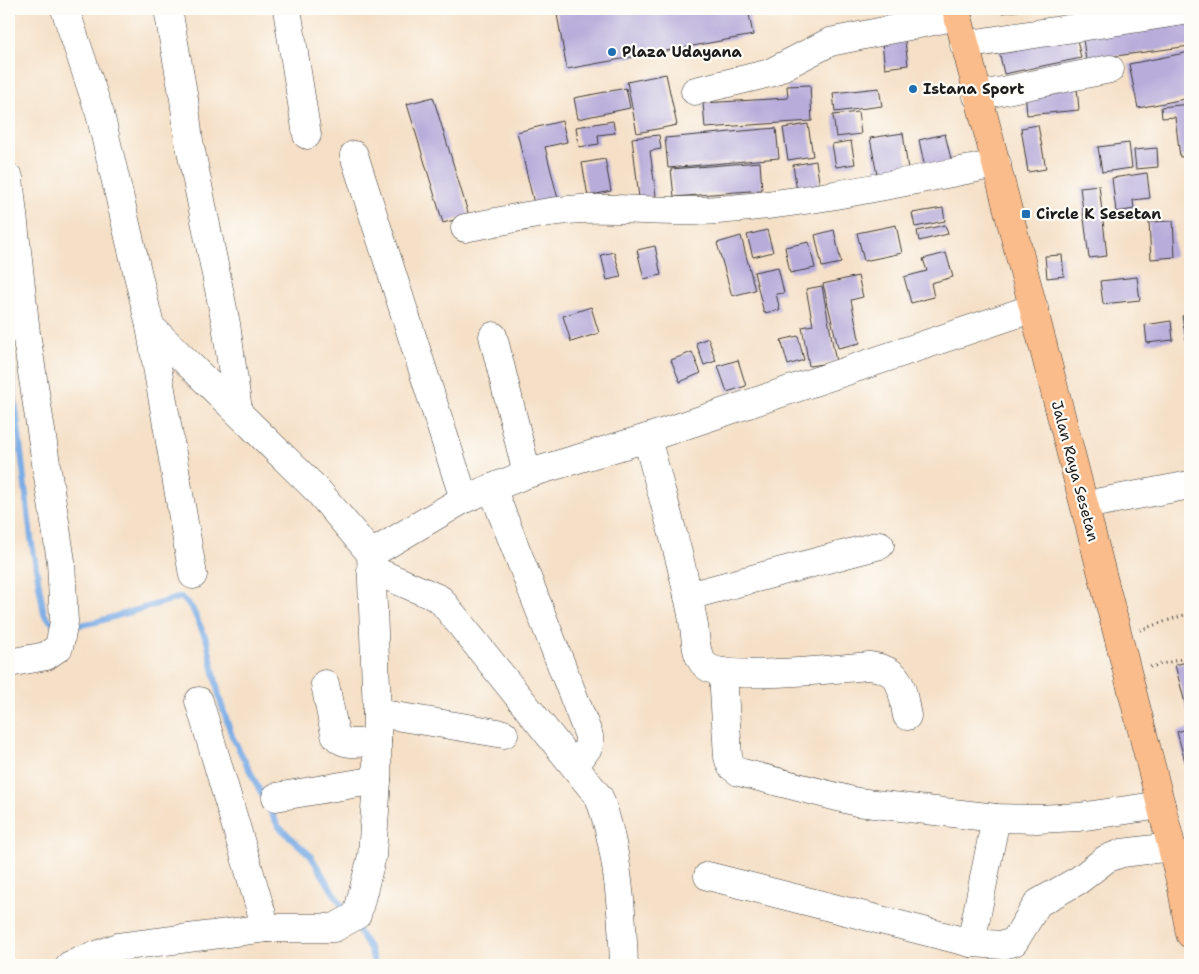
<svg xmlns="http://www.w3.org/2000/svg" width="1199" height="974" font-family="'Shantell Sans',sans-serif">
<rect width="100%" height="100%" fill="#fdfcf7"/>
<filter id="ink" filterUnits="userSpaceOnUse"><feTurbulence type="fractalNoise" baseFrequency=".02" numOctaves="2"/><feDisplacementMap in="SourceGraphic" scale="10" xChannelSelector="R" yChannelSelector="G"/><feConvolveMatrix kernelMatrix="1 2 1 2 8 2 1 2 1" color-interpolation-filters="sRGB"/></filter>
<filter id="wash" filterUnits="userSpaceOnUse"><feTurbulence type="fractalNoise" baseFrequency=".0096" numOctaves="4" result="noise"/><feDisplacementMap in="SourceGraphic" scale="20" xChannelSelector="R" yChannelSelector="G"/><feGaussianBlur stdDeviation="1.12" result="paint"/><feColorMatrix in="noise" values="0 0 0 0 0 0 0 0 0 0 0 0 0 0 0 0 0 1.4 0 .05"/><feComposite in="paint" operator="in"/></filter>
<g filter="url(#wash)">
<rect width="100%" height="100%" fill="#f5e0c7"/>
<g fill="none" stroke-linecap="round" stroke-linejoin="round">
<g stroke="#7aace5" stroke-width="6">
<path d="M9 349 31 538 44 614 55 626"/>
<path d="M69 627 96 622 181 597 192 608 207 641 220 700 232 736 278 826 310 855 347 914"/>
<path d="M354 924 370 949 375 965"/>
</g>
</g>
<g id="blocks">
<g fill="#b7acda">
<path d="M556 9H748L753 35 567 69Z"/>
<path d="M1000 9H1023V10L1001 13Z"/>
<path d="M1190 17V46L1086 60 1082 32Z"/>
<path d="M1075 30 1081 58 1004 74 998 46Z"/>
<path d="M904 33 908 65 885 68 881 36Z"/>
<path d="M1190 52V98L1138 108 1129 64Z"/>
<path d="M666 74 677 125 637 133 627 82Z"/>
<path d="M810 85 812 121 705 128 703 103 788 98 787 86Z"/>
<path d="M1077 87 1079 110 1027 115 1025 91Z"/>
<path d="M626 88 630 108 578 119 574 98Z"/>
<path d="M879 88 882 106 835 112 833 93Z"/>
<path d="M433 97 469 216 443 223 407 104Z"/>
<path d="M1190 104V156L1180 157 1175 117 1162 118 1161 107Z"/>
<path d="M858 112 861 134 836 137 833 115Z"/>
<path d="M562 121 567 142 545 147 559 203 535 208 517 132Z"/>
<path d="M613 121 615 133 598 135 599 144 579 147 576 127Z"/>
<path d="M808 124 813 156 788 160 783 128Z"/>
<path d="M1038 125 1046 169 1028 172 1021 128Z"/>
<path d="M776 128 779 158 668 168 665 138Z"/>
<path d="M903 133 908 170 877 175 870 138Z"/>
<path d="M945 134 952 163 925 168 919 140Z"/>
<path d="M659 135 661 149 650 151 656 196 639 198 632 138Z"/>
<path d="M851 141 855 164 836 167 832 144Z"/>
<path d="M1129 143 1132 168 1102 172 1098 147Z"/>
<path d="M1157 148 1158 167 1136 169 1134 150Z"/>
<path d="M605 159 611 191 588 196 582 163Z"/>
<path d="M816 161 820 188 797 191 793 165Z"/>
<path d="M760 162 762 190 674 197 671 169Z"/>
<path d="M1147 173 1150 198 1133 200 1134 209 1116 212 1112 178Z"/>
<path d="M1099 185 1107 256 1089 258 1080 187Z"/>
<path d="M943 208 945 221 915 227 912 213Z"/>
<path d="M1173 221 1175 257 1151 259 1149 222Z"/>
<path d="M896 225 902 253 864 261 857 233Z"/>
<path d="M945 225 948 234 919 241 917 231Z"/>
<path d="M767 230 773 252 753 257 747 235Z"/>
<path d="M834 230 841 263 822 267 815 235Z"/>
<path d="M741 236 755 290 732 296 717 243Z"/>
<path d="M809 242 815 268 790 273 785 247Z"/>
<path d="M655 246 661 275 644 279 637 250Z"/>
<path d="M614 252 621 277 607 280 601 255Z"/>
<path d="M946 253 953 277 931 283 934 297 911 303 904 277 927 271 923 259Z"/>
<path d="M1062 255 1064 276 1047 278 1045 256Z"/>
<path d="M778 267 784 293 776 294 780 310 764 313 754 272Z"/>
<path d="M858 276 863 297 851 300 860 343 838 348 823 284Z"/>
<path d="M1137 277 1140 300 1103 304 1100 281Z"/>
<path d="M822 286 836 362 809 366 802 327 813 325 806 289Z"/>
<path d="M591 307 599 333 571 342 563 316Z"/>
<path d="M1190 315V343L1187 344 1182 316Z"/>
<path d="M1171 321 1173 340 1147 343 1145 325Z"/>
<path d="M798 336 804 360 788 365 781 340Z"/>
<path d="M708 338 716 361 704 365 696 343Z"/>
<path d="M692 352 701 373 680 382 671 360Z"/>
<path d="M738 360 746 386 727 392 718 366Z"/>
<path d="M1190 661V722L1175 665Z"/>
<path d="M1190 728V780L1177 732Z"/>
</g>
</g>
</g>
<g filter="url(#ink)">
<use href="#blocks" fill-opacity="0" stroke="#3d3936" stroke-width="1"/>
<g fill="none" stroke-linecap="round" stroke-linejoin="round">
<g stroke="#3d3936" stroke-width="29">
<g id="minor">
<path d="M65 9 100 114 150 326 193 575"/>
<path d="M168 9 184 99 189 141 226 324 238 410"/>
<path d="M287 9 307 135"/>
<path d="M964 45 1190 10"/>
<path d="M695 91 770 73 830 42 958 16"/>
<path d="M977 96 1110 69"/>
<path d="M354 155 464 499"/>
<path d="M9 178 26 333 61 561 64 622 59 647 46 656 9 663"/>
<path d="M465 228C503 221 542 211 581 209 626 207 672 214 717 210 811 203 904 182 997 164"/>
<path d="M493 336 527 474"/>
<path d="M647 438C663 500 683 563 694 626 696 640 695 660 709 668 732 680 838 669 869 666 903 670 901 687 907 716"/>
<path d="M492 488 589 736V746L575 766"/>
<path d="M1085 505 1190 485"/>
<path d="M371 554 464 499 527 474 647 438 1034 308"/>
<path d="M371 569 440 599 599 797C618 847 622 912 624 965"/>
<path d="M688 596 880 545"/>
<path d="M723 672 728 757 731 766 739 772 857 802 996 818 1037 819 1079 817 1161 805"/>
<path d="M325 684 335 734C343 748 363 742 377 741"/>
<path d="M199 701 266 928"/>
<path d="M377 713 504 734"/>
<path d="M276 797 377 780"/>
<path d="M708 876 971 943 1003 945 1014 942 1038 903 1079 880 1106 859 1122 853 1171 847"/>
<path d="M971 943 996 818"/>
<path d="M70 965 118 947 266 928H334L357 915 372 856 377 780V713L371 554 318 491 150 326"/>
</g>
</g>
<g stroke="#3d3936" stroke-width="29">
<path id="major" d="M956 9 1116 628 1181 884 1190 934"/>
</g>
<g stroke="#3d3936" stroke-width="3" stroke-dasharray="1 4" stroke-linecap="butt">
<path d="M1140 630 1190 613"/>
<path d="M1150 667 1190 657"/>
</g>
<use href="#minor" stroke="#fff" stroke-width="28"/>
<use href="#major" stroke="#fabc8b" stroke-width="28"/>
</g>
</g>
<g fill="#1f6fb2" stroke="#fdfcf7" stroke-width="2">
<circle cx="612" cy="52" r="5"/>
<circle cx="913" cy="89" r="5"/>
<rect x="1021" y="209" width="10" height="10" rx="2.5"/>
</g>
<g text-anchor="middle" stroke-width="4.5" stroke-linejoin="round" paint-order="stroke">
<g font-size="15" font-weight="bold" fill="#1c1c1c" stroke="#fdfcf7" text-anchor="start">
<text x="622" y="57">Plaza Udayana</text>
<text x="923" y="94">Istana Sport</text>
<text x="1036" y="219">Circle K Sesetan</text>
</g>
<g font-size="15" fill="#1c1c1c" stroke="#fdfcf7">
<text transform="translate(1075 471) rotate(75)" y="5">Jalan Raya Sesetan</text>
</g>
</g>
<rect width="1199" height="974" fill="none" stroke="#fdfcf7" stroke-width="30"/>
</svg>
